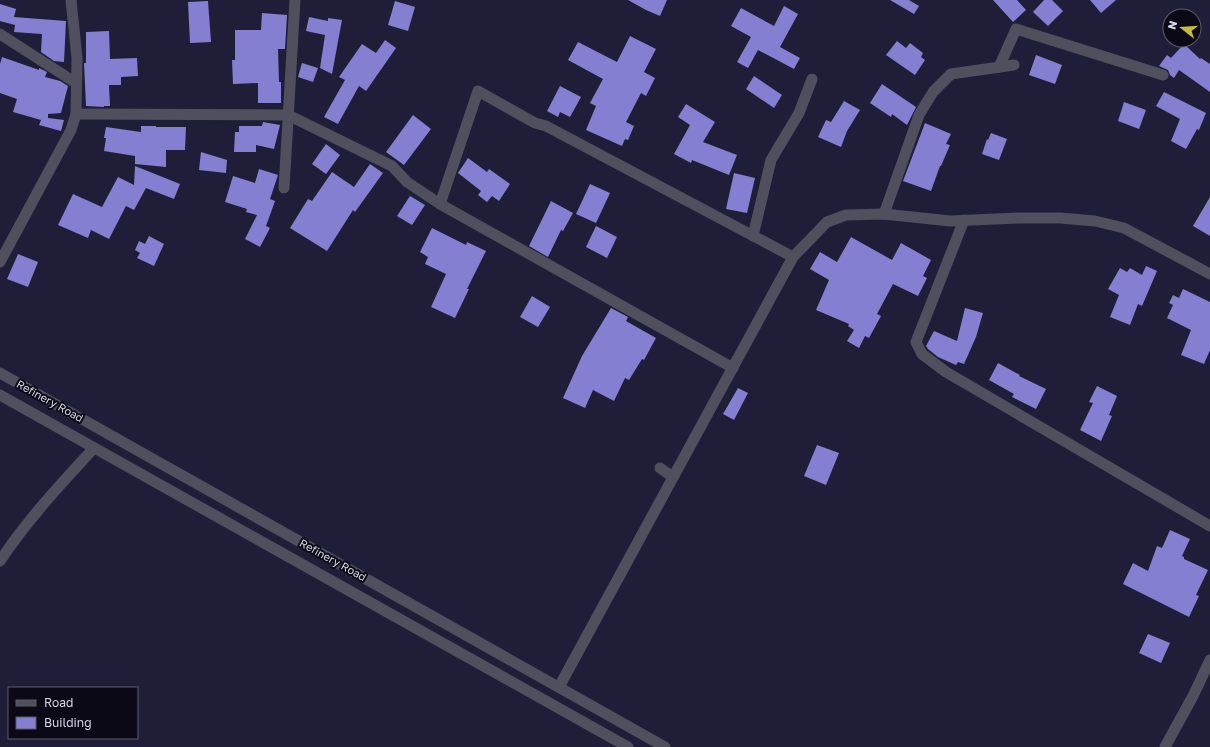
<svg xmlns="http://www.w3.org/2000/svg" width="1210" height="747" font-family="'Golos Text',sans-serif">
<rect width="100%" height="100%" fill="#1f1e38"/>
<g fill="#847fd1">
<path d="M628 0H667L660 16 646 10Z"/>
<path d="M890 0H909L919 6 914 14Z"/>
<path d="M993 0H1017L1026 10 1013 22Z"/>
<path d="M1044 0H1052L1063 11 1048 26 1033 12Z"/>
<path d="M1090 0H1116L1101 13Z"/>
<path d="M208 1 211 42 190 43 188 2Z"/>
<path d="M395 1 415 7 408 31 388 25Z"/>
<path d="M0 4 16 9 14 17 66 21 64 62 54 61 41 52 42 34 14 32 15 25 0 21Z"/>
<path d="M784 6 798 14 780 47 800 58 794 69 758 50 748 68 737 62 751 37 731 26 741 8 774 26Z"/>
<path d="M262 13 287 15 285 49H278L279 82H281V103H258V83L233 84 232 60H235V30H261Z"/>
<path d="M309 17 328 21V18L342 20 332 74 320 68 325 35 306 31Z"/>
<path d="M109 31 110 59 137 58 138 76 121 77V85H109L110 106H104V107L86 106 84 63H86V32Z"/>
<path d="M630 36 656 49 644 72 655 78 646 96 641 93 626 122 634 126 628 140 625 139 622 146 586 130 596 106 590 103 603 79 568 60 578 42 617 62Z"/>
<path d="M385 40 396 48 366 91 359 86 338 124 324 117 345 80 339 77 362 44 376 53Z"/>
<path d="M897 41 906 48 910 43 923 53 921 57 925 60 915 75 886 55Z"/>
<path d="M1184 44 1200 59 1201 58 1210 64V92L1179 70 1174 78 1170 75 1168 70 1159 66 1167 55 1171 58Z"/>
<path d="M1036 55 1062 65 1055 84 1029 75Z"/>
<path d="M2 57 39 70V68L47 72 45 77 60 81 68 86 61 113 48 114V118L64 120 61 131 39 125 41 120 13 112 17 99 0 93V64Z"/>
<path d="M302 63 318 68 313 82 298 77Z"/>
<path d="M754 76 782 95 774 108 746 89Z"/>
<path d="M882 84 916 107 907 125 892 114 891 117 870 103Z"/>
<path d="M560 86 581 97 570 117 560 112 558 117 547 111Z"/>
<path d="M1164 92 1206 113 1199 130 1197 129 1186 149 1171 141 1180 119 1156 106Z"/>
<path d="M844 101 860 110 847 131 841 147 818 137 826 120 831 122Z"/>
<path d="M1124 102 1146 110 1139 129 1118 121Z"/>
<path d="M686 104 715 122 703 142 737 155 729 175 692 160 691 163 674 154 690 125 678 117Z"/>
<path d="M413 115 431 129 404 165 386 152Z"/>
<path d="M263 122 280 125 274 149 256 145V152H234L235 132H239V126H262Z"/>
<path d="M925 123 951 134 946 144 950 145 941 166H940L931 191 903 181Z"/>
<path d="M141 126H156V127H186L185 150H166V167L135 164V156L104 151 106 138H104L106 127 141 132Z"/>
<path d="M991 133 1007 139 999 160 982 154 987 139 988 140Z"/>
<path d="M326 144 340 155 326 174 312 164Z"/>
<path d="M201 152 227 160 226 173 199 170Z"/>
<path d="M468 158 487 172 489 169 510 184 499 201 492 196 487 202 478 195 481 191 458 173Z"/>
<path d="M370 164 383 173 355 212 353 210 327 251 290 228 308 199 312 201 332 172 354 187Z"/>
<path d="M135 166 180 184 174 199 146 188 134 210 126 206 109 239 91 230 88 238 58 225 73 194 102 207 118 177 134 185Z"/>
<path d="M259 169 278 175 270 199 275 201 266 226 270 228 260 247 245 239 257 215 246 212 247 209 225 202 233 176 255 183Z"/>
<path d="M734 173 755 178 747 213 726 209Z"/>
<path d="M590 184 610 193 596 223 576 214Z"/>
<path d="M410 196 425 205 412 225 397 216Z"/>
<path d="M1210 197V236L1193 226Z"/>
<path d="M551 201 573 213 563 231 561 230 548 257 529 246Z"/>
<path d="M596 226 617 237 607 258 586 247Z"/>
<path d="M432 228 466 245 467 242 486 251 467 289H469L455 318 431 307 446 274 425 264 428 257 420 252Z"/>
<path d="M149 236 164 244 154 266 137 258 140 253 135 250 139 241 145 244Z"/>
<path d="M851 237 892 260 901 243 931 260 923 276 927 278 918 296 893 284 877 314 881 316 869 338 865 336 859 348 847 341 854 330 848 326 849 324 816 310 829 280 810 269 820 252 837 262Z"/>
<path d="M18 254 38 262 28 287 7 279Z"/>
<path d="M1146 266 1157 271 1142 306 1138 304 1130 325 1110 317 1119 295 1108 289 1120 268 1127 272 1130 268 1142 275Z"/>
<path d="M1183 289 1210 302V350L1204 364 1181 355 1191 330 1167 318 1173 305 1169 303 1173 295 1179 298Z"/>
<path d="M532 296 550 307 538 327 520 317Z"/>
<path d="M611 308 628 317 626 321 656 338 644 360 642 359 629 380 625 378 614 401 593 390 585 408 563 398 582 356Z"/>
<path d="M965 308 983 313 976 337 964 364 958 362 956 365 938 357 928 349 926 346 934 331 957 341Z"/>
<path d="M998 363 1020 375 1019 376 1046 389 1036 409 1012 397 1014 394 989 380Z"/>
<path d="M1097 386 1117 396 1109 415 1112 416 1101 441 1080 430 1093 403 1089 402Z"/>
<path d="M738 388 748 393 734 420 723 414Z"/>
<path d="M817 445 839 453 826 485 804 476Z"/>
<path d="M1170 530 1190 539 1182 556 1184 557V559L1208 570 1196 595 1199 596 1189 617 1123 584 1133 563 1148 571 1157 546 1162 548Z"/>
<path d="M1148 634 1170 643 1161 663 1139 653Z"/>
</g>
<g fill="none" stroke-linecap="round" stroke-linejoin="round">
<g stroke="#4f4f5d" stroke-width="11">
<path d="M0 34 76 83"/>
<path d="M999 67 1016 29 1163 75"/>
<path d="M76 114 288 115 392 166 407 182 440 204 733 368"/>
<path d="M284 188 295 0"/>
<path d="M440 204 478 91 535 123 546 126 793 257"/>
<path d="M884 214 919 115 933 92 951 74 1014 65"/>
<path d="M964 220 916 342 922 354 946 372 1210 526"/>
<path d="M753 236 771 160 799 113 812 79"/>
<path d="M0 262 71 130 76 114 77 58 71 0"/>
<path d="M0 373 665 747"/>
<path d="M0 395 628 747"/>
<path d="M660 468 673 477"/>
<path d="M0 561C27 520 61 484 94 448"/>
<path d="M559 687 793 257 827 222 846 215 884 214 950 221 1019 218H1060L1095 221 1124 228 1210 274"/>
<path d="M1165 747 1193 696 1210 660"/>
</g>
</g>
<g text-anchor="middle" stroke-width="4" stroke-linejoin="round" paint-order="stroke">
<g font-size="11" fill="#d6d6e8" stroke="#0a0915">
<text transform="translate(50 401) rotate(29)" y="4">Refinery Road</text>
<text transform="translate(333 560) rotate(29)" y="4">Refinery Road</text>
</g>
</g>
<rect x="8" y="687" width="130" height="52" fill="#0a0915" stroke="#5c5b69"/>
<rect x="16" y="700" width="20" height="6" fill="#4f4f5d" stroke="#5c5b69"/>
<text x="44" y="707" font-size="12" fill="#d6d6e8">Road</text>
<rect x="16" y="717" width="20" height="12" fill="#847fd1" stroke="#5c5b69"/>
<text x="44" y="727" font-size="12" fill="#d6d6e8">Building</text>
<g transform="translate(1182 28) rotate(287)"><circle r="19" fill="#0a0915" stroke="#5c5b69"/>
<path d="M0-3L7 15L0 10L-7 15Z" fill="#c5bc3d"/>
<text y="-6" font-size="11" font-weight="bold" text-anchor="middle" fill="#d6d6e8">N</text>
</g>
</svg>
